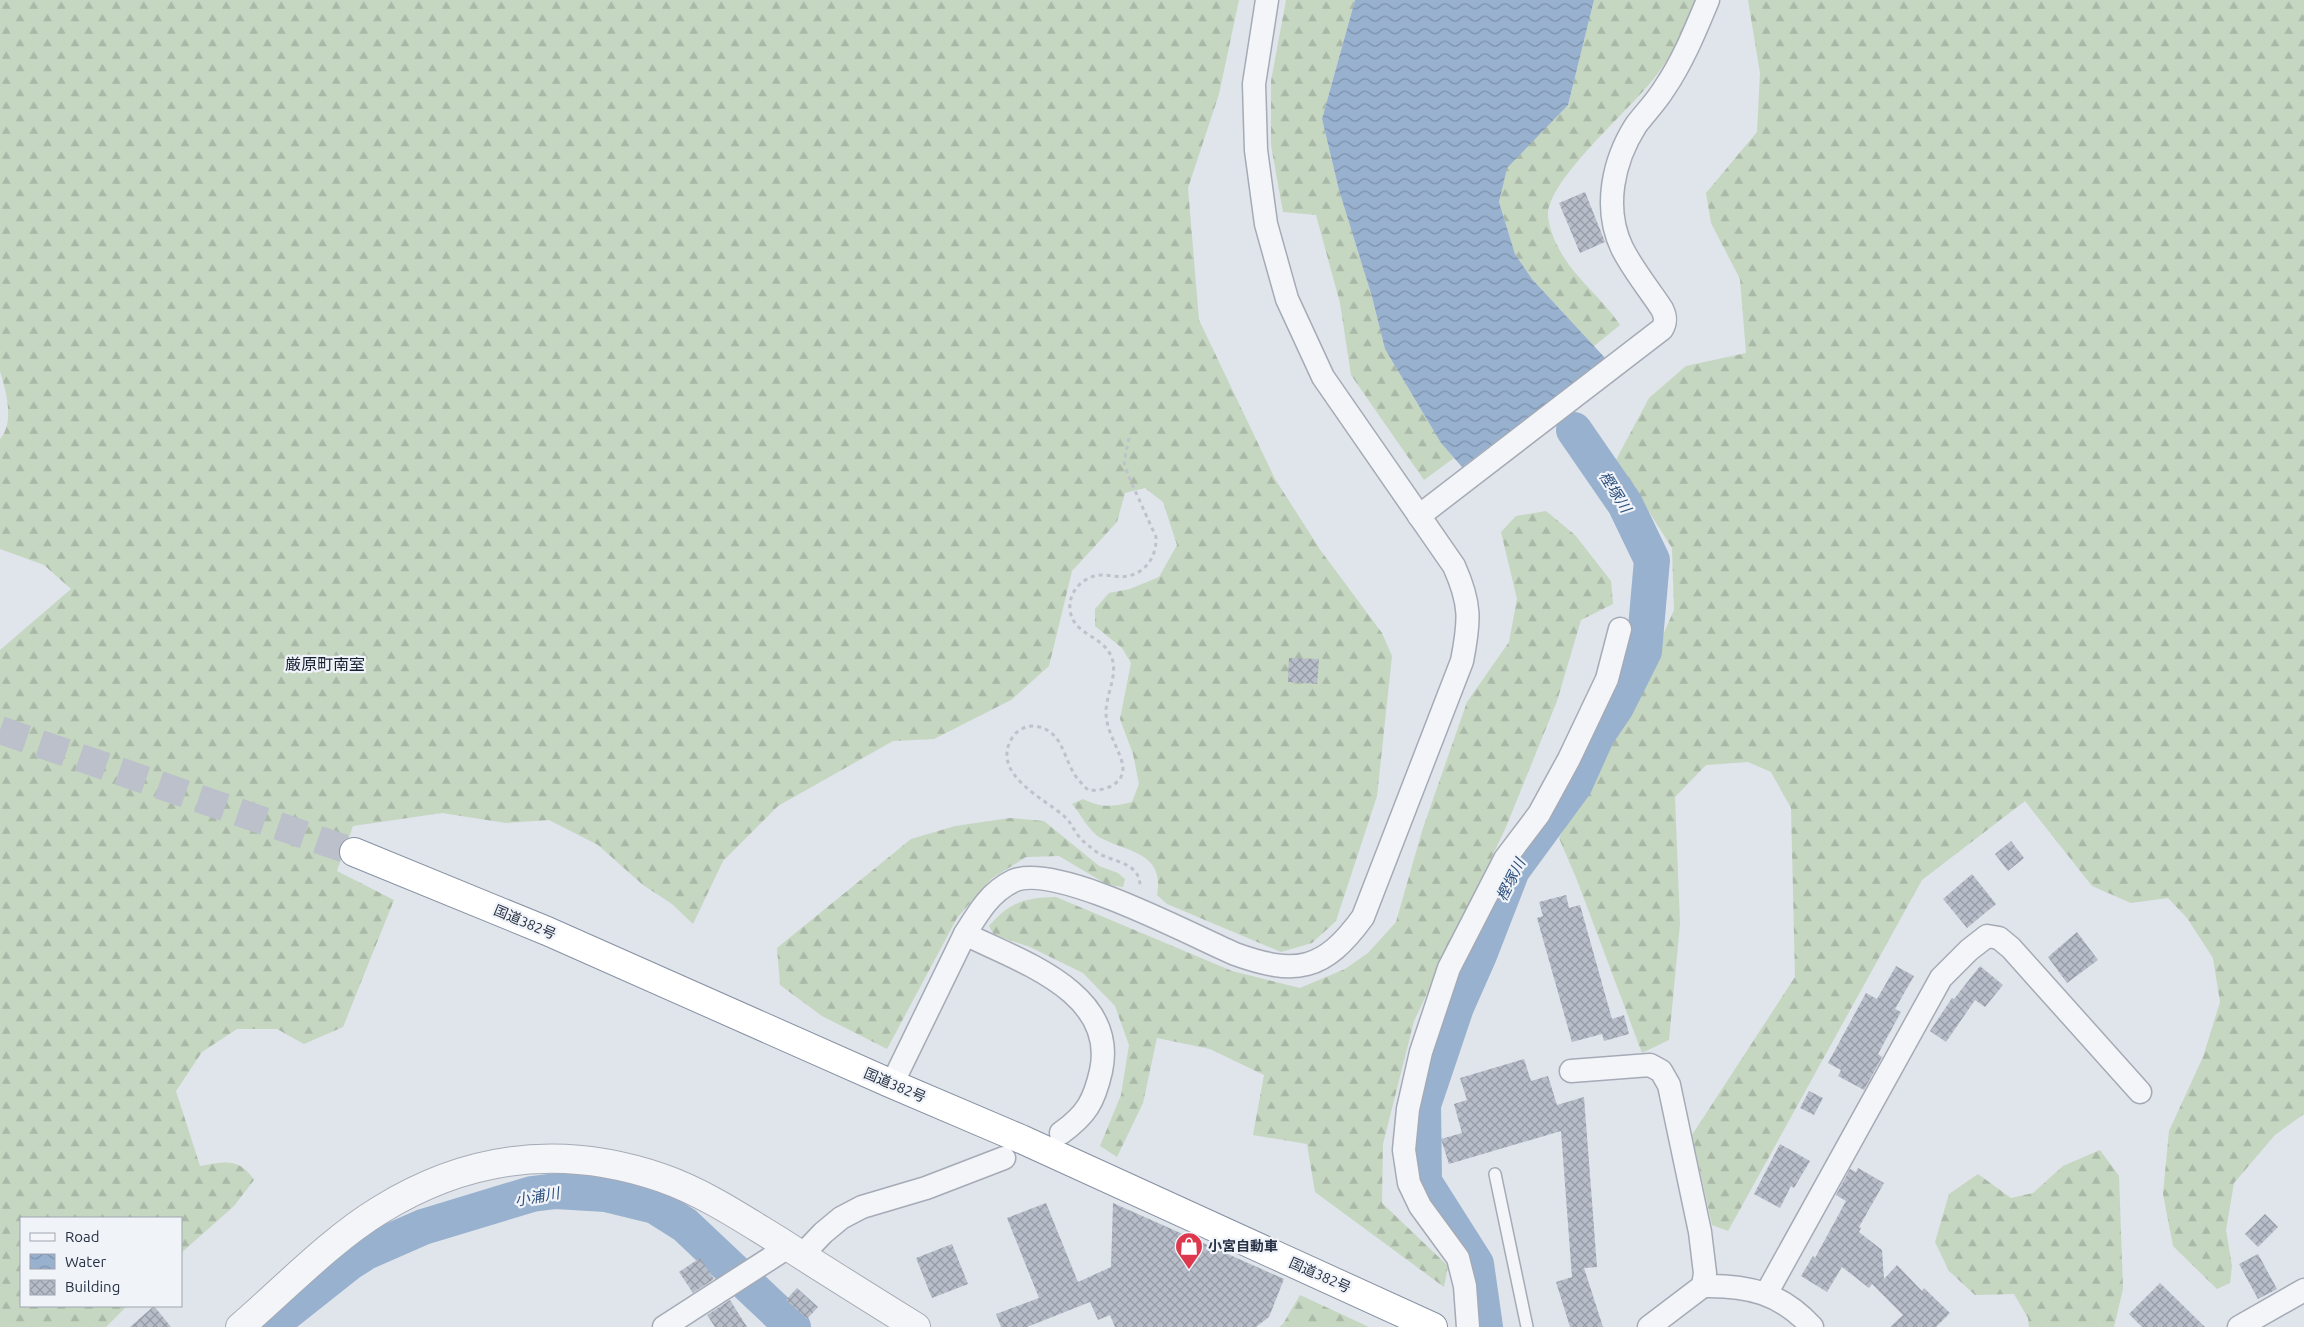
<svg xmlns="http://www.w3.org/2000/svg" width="2304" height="1327" font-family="Ubuntu,'Noto Sans JP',sans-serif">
<defs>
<pattern id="forest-firs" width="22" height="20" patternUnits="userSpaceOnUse" patternTransform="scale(1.25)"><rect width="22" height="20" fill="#c5d6c1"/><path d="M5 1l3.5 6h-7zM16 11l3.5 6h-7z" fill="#a9b8a7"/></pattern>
<pattern id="water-waves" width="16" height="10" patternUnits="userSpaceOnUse" patternTransform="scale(1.25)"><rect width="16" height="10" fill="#98b1cf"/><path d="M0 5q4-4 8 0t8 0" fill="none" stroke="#7c91aa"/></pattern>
<pattern id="building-cross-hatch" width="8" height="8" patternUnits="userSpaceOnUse" patternTransform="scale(1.25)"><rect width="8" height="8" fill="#b7bdc9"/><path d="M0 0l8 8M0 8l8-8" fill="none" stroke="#959aa5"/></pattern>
</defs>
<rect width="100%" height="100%" fill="#e0e4eb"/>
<g fill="url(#forest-firs)">
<path d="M0 0H1239L1219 94 1188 188 1199 320 1275 479 1321 551 1382 633 1392 656 1377 796 1336 921 1312 943 1281 952 1167 904 1157 895C1165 851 1127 853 1099 837 1089 831 1080 813 1072 804L1083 799C1101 808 1113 807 1132 802L1139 784 1133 754 1120 719 1131 663 1122 648 1095 626V609L1109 593 1130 589 1159 577 1177 545 1163 502 1145 488 1125 493 1117 522 1072 571 1049 666 1011 700 934 739 893 741 778 806 723 861 693 924 672 904 643 885 598 845 549 820 506 823 442 813 353 826 337 871 394 900 343 1027 304 1044 277 1029H237L202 1052 176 1091 200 1166C224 1162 239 1157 254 1180L234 1206 181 1253V1218H21V1306H127L106 1327H0V650L71 589 44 565 0 549V439C15 422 6 391 0 371Z"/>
<path d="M1286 0H1355L1322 119 1339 190 1372 297 1385 349 1441 443 1454 458 1424 480 1351 375 1340 303 1316 215 1283 212 1271 145V81Z"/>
<path d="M1594 0H1698C1684 29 1672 57 1651 82 1626 113 1553 176 1548 212 1547 220 1553 238 1557 245 1572 277 1601 296 1620 325L1594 346 1532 279 1515 254 1499 202 1506 168 1568 105Z"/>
<path d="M1748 0H2304V1114L2275 1135 2234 1183 2226 1230 2232 1266 2230 1283 2217 1289 2173 1246 2163 1194 2169 1131 2203 1057 2220 1002 2213 958 2187 918 2168 898 2131 903 2092 886 2025 801 1922 880 1728 1231 1712 1225 1692 1135 1795 977 1791 808 1771 772 1748 762 1706 765 1675 797 1680 924 1669 1040 1642 1053 1577 880 1559 838 1624 723 1674 610 1672 548 1616 460 1649 398 1686 366 1746 353 1740 279 1711 223 1706 193 1757 132 1760 73Z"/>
<path d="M1546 511 1575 535 1611 581 1613 604 1581 620 1557 701 1506 827 1414 1021 1383 1144 1382 1203 1448 1266 1444 1287 1315 1192 1307 1144 1253 1135 1264 1075 1210 1049 1157 1038 1143 1103 1117 1157 1100 1146 1121 1095 1129 1045 1115 1006 1083 973 1030 947 994 935 989 926C1010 902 1024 898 1056 897L1232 971 1300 988 1345 969 1368 953 1396 922 1422 831 1467 702 1509 642 1517 599 1501 532 1516 516Z"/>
<path d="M1010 818 1044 821 1099 866 1118 873 1125 879 1123 887 1108 885 1059 856 1026 857 991 879 957 918 887 1049 822 1016 780 985 777 948 911 839 955 826Z"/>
<path d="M2100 1150 2119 1176 2123 1289 2114 1327H2029L2028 1318 2014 1294 1975 1295 1949 1271 1935 1242 1949 1194 1978 1174 2011 1198 2033 1193 2063 1166Z"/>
<path d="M1300 1295 1369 1327H1279L1283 1324Z"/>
</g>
<path fill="url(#water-waves)" d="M1355 0H1594L1568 105 1507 168 1499 202 1515 254 1532 279 1606 359 1462 467 1441 443 1385 349 1372 297 1339 190 1322 119Z"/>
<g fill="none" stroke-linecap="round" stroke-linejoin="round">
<g stroke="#98b1cf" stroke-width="36">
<path d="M268 1327 349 1263 366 1252 423 1227 532 1194 556 1191 606 1194 655 1206 685 1225 793 1327"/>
<path d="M1485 1327 1476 1264 1424 1182 1423 1105 1456 1007 1479 955 1512 870 1575 784 1597 735 1616 707 1644 651 1652 560 1625 504 1574 430"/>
</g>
</g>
<g fill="url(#building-cross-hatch)">
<path d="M1585 192 1605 242 1580 253 1559 203Z"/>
<path d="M1289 658 1319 659 1317 684 1288 682Z"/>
<path d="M2011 841 2024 858 2008 871 1995 854Z"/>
<path d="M1972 874 1996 904 1967 928 1943 899Z"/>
<path d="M1566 895 1569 908 1580 905 1612 1019 1624 1015 1629 1034 1604 1041 1602 1034 1572 1042 1537 918 1543 916 1539 902Z"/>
<path d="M2077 932 2098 960 2067 983 2048 957Z"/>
<path d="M1896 966 1914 976 1895 1009 1901 1012 1878 1054 1882 1057 1864 1090 1838 1076 1841 1070 1828 1063 1866 993 1877 999Z"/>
<path d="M1980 966 2003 985 1985 1007 1975 1000 1946 1042 1930 1031 1952 998 1954 999Z"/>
<path d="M1524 1059 1531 1081 1548 1076 1557 1105 1584 1097 1597 1267 1584 1268 1603 1327H1570L1556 1282 1572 1277 1561 1131 1449 1164 1441 1139 1462 1133 1454 1104 1467 1100 1460 1078Z"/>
<path d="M1809 1091 1823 1098 1814 1115 1800 1108Z"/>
<path d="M1780 1144 1810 1161 1794 1188 1791 1186 1780 1208 1754 1194Z"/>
<path d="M1858 1168 1884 1183 1859 1227 1861 1228 1859 1232 1882 1250 1884 1279 1897 1265 1922 1291 1924 1288 1950 1313 1936 1327H1890L1903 1315 1872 1284 1869 1288 1842 1267 1827 1292 1801 1276 1813 1256 1815 1258 1846 1201 1836 1195 1850 1169 1856 1172Z"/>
<path d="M1046 1203 1078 1282 1111 1267 1113 1203 1284 1279 1269 1317 1256 1327H1115L1110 1315 1098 1320 1090 1302 1027 1327H1001L996 1314 1039 1298 1007 1218Z"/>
<path d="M2265 1214 2278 1227 2258 1247 2245 1234Z"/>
<path d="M952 1244 968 1284 932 1298 916 1258Z"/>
<path d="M2258 1254 2277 1289 2258 1299 2239 1264Z"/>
<path d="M700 1258 714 1279 693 1293 679 1272Z"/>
<path d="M2160 1283 2205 1327H2142L2129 1314Z"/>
<path d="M797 1288 818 1307 807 1319 786 1300Z"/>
<path d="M730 1300 747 1327H715L707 1315Z"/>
<path d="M154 1306 171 1327H130Z"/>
</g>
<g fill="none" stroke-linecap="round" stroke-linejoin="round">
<path stroke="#bbc0ca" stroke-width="28" stroke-dasharray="28 14" stroke-linecap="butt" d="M0 730 354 852"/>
<g stroke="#a5abb6" stroke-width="14">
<path id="service" d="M1495 1174 1527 1327"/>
</g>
<g stroke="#a5abb6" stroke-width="25">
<g id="minor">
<path d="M1419 516 1662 329C1666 322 1666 317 1662 309 1649 289 1633 270 1622 248 1603 208 1613 161 1636 125 1645 113 1656 102 1664 89 1683 61 1695 31 1708 0"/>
<path d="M965 934C1019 961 1118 992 1101 1071 1094 1102 1086 1115 1061 1133"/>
<path d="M1571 1071 1650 1065 1661 1071 1669 1085 1700 1232 1705 1273 1703 1286 1649 1327"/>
<path d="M892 1084 965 934C978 913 990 892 1013 881 1055 862 1191 935 1235 954 1296 976 1324 971 1363 917L1462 661C1470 620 1471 604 1454 566L1323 377 1287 299 1266 224 1256 150 1254 84 1267 0"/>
<path d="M802 1255 823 1233 841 1218 862 1207 926 1188 1004 1158"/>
<path d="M1703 1286C1748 1285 1781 1293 1812 1327"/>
<path d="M1766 1294 1941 978 1969 950 1987 936 1999 938 2011 948 2140 1092"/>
<path d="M664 1327 788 1247"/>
<path d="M1468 1327 1465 1286 1458 1258 1420 1206 1409 1183 1404 1150 1408 1109 1421 1052 1449 968 1505 859 1539 814 1569 759 1607 679 1620 629"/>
<path d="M2239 1327 2304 1290"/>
</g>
</g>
<g stroke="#a5abb6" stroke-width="30">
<path id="tertiary" d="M240 1327C283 1290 332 1239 380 1210 469 1155 563 1144 662 1178 705 1193 743 1219 781 1242 826 1271 871 1299 916 1327"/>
</g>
<g stroke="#8691a3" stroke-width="30">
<path id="trunk" d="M354 852 547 931 892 1084 1021 1139 1433 1327"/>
</g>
<path stroke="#bfc2ca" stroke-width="3" stroke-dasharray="4 4" stroke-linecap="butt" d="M1129 438 1124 462 1128 475 1156 537C1157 555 1147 572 1128 576 1120 578 1110 575 1101 575 1083 576 1068 592 1070 610 1073 635 1102 635 1111 656 1119 673 1106 694 1106 712 1106 730 1117 745 1122 762 1128 783 1105 792 1088 790 1082 784 1076 778 1072 770 1062 751 1060 729 1034 726 1026 725 1016 731 1012 738 990 774 1045 799 1064 816 1074 825 1074 835 1088 845 1093 849 1098 854 1104 856 1120 863 1141 865 1140 888"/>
<use href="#service" stroke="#f4f5f9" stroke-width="11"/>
<use href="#minor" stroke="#f4f5f9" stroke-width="22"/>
<use href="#tertiary" stroke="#f4f5f9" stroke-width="28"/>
<use href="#trunk" stroke="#fff" stroke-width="28"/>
</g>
<defs>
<g id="shop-pin" transform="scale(1.4375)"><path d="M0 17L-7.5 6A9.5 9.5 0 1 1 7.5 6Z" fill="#dd394e" stroke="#f0f3f8"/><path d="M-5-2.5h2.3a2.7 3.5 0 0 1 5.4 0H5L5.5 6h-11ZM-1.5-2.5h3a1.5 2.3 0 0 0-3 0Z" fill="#fff"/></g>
</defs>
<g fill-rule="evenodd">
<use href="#shop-pin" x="1189" y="1246"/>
</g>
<g text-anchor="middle" stroke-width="4.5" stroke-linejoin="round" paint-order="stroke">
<g font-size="14" fill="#273144" stroke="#f0f3f8">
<text transform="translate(525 922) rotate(23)" y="5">国道382号</text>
<text transform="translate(895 1085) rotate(23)" y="5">国道382号</text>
<text transform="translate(1320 1275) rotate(24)" y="5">国道382号</text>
</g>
<g font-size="14" font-weight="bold" fill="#273144" stroke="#f0f3f8" text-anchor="start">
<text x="1208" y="1251">小宮自動車</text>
</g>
<g font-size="15" font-style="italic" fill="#2c4f7d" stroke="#f0f3f8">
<text transform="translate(1615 492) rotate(58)" y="5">樫塚川</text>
<text transform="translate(1511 880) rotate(-63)" y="5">樫塚川</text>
<text transform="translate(537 1197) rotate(-10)" y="5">小浦川</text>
</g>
<g font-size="16" fill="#192235" stroke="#f0f3f8">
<text x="325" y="670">厳原町南室</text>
</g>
</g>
<rect x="20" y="1217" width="162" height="90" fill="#f0f3f8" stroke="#a0a5b0"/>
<rect x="30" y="1233" width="25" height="8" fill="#f4f5f9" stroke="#a0a5b0"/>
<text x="65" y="1242" font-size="15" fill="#273144">Road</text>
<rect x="30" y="1254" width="25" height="15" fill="url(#water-waves)" stroke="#a0a5b0"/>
<text x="65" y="1267" font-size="15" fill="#273144">Water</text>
<rect x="30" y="1280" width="25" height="15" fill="url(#building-cross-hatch)" stroke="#a0a5b0"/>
<text x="65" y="1292" font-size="15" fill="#273144">Building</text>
</svg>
